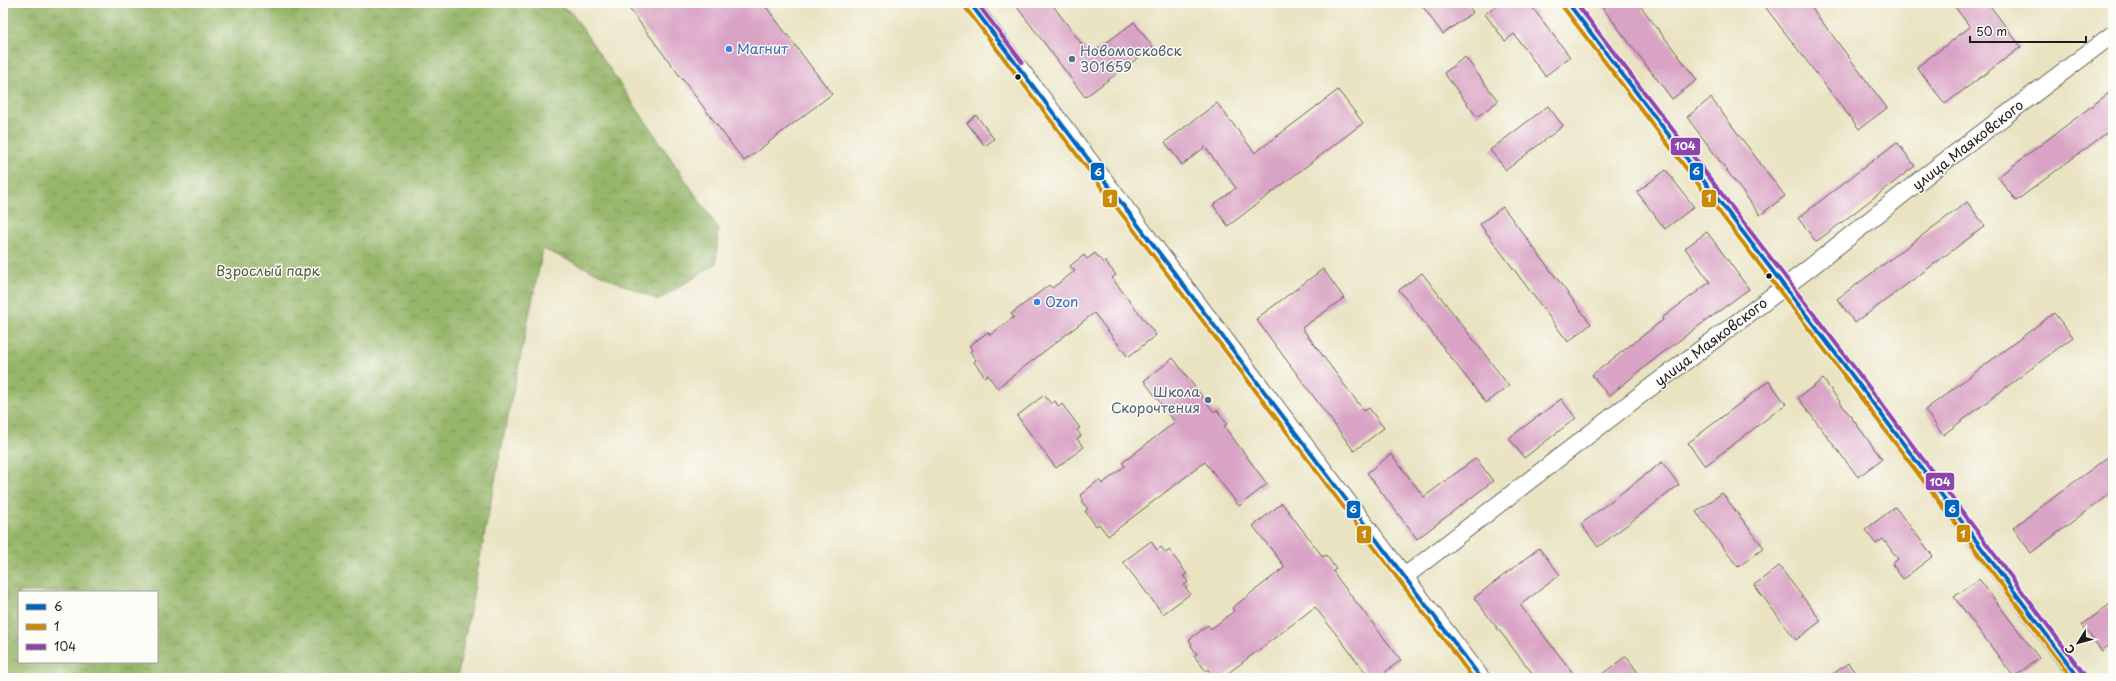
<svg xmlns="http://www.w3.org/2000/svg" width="2116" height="681" font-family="'Playpen Sans',sans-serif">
<defs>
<pattern id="forest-crowns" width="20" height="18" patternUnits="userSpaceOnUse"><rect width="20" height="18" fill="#96b66a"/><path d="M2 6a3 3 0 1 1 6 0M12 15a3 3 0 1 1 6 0" fill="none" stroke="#7a9356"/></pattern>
</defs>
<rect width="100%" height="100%" fill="#fdfcf7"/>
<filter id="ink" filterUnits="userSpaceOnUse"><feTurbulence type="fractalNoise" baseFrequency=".025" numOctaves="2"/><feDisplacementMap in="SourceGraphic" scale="8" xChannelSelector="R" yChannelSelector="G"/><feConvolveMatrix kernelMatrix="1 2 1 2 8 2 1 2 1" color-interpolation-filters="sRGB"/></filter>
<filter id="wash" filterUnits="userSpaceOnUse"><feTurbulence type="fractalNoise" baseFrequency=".012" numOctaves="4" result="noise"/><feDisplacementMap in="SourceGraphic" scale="16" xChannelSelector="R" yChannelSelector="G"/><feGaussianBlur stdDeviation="0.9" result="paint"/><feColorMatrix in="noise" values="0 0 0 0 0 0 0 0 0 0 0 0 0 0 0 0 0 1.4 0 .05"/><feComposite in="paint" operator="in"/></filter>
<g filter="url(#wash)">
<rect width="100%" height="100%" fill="#e9e3c2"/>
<path fill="url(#forest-crowns)" stroke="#596943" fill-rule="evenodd" d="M3 3H553L571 12 718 228 716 264 658 300 543 249 499 459 457 678H3ZM19 592H157V662H19Z"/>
<g id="blocks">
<g fill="#d9a3c5">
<path d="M625 3H763L832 94 744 161Z"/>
<path d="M1014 3H1051L1090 55 1134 22 1153 47 1085 97Z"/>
<path d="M1420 3H1466L1473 12 1443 34Z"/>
<path d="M1499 3H1529L1570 57 1545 76 1514 34 1505 41 1485 14Z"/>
<path d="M1599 3H1638L1697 80 1672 99Z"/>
<path d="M1772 3H1808L1887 108 1859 129 1766 8Z"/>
<path d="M1952 3H1988L2021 47 1945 104 1917 67 1970 27Z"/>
<path d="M1465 57 1498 101 1477 117 1444 73Z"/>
<path d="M1338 90 1363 123 1228 226 1213 205 1236 188 1220 167 1205 147 1182 165 1165 142 1217 103 1255 153Z"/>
<path d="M2113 90V128L2016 201 1998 177Z"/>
<path d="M1711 98 1785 196 1760 215 1687 117Z"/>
<path d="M1548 106 1563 126 1506 170 1490 150Z"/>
<path d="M976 115 994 139 985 146 967 123Z"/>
<path d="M1897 142 1915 166 1816 242 1798 218Z"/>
<path d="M1666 170 1694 207 1665 229 1637 192Z"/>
<path d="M1967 202 1985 226 1855 323 1837 299Z"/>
<path d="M1503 207 1591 324 1568 342 1480 224Z"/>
<path d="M1707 232 1749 289 1661 354 1609 396 1592 375 1663 320 1662 318 1710 282 1685 248Z"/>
<path d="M1095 253 1103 263 1105 261 1116 275 1112 278 1156 335 1128 357 1094 313 997 388 988 375 985 377 974 362 976 360 970 352 972 350 969 346 988 332 990 335 1014 317 1011 314 1049 285 1052 288 1075 271 1070 266 1084 255 1087 259Z"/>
<path d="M1323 269 1344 298 1302 328 1364 411 1369 408 1384 428 1354 451 1256 319Z"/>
<path d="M1422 273 1509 386 1486 403 1399 290Z"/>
<path d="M2054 313 2073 337 1943 435 1925 410Z"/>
<path d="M1173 358 1214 412 1217 410 1227 424 1224 426 1267 484 1239 506 1205 462 1108 536 1099 524 1096 526 1085 511 1088 509 1081 501 1083 499 1080 495 1099 480 1102 484 1125 466 1122 463 1175 422 1144 381Z"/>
<path d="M1823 379 1882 459 1858 477 1798 398Z"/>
<path d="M1769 381 1786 404 1705 466 1688 443Z"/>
<path d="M1044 395 1051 404 1055 401 1059 407 1062 404 1080 428 1077 430 1081 436 1077 439 1084 447 1056 468 1017 416Z"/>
<path d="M1561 399 1576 418 1524 458 1509 438Z"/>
<path d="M2113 453V491L2031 553 2013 528Z"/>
<path d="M1391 454 1424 497 1476 458 1493 481 1417 539 1367 473Z"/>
<path d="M1662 462 1679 485 1598 547 1581 524Z"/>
<path d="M1722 493 1764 548 1738 567 1696 512Z"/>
<path d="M1282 503 1323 557 1326 555 1336 569 1333 571 1339 580 1401 660 1378 678H1370L1315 607 1222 678H1215L1208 669 1206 671 1194 656 1197 654 1191 646 1192 644 1189 640 1208 625 1211 629 1234 611 1232 608 1285 567 1253 526Z"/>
<path d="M1895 507 1933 556 1903 579 1892 564 1898 559 1883 539 1876 544 1865 530Z"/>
<path d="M1151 541 1157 550 1161 547 1166 553 1169 550 1187 574 1183 576 1188 582 1184 585 1190 594 1163 614 1123 562Z"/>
<path d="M1539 548 1560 575 1520 605 1573 673 1566 678H1536L1474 598Z"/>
<path d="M1779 566 1821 621 1796 640 1754 585Z"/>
<path d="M1979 579 2039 658 2014 677 1954 597Z"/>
<path d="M2113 602V642L2102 651 2082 625Z"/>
<path d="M1626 656 1642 678H1597Z"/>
<path d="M1848 663 1859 678H1828Z"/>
</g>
</g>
</g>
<g filter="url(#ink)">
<use href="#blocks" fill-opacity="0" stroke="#646256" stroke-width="1"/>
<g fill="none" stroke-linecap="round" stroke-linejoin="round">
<g stroke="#646256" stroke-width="19">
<g id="minor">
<path d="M970 3 1481 678"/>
<path d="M1568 3 1842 362 2079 678"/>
<path d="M1404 577 1639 396 1807 270 1928 174 2113 34"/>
</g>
</g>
<use href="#minor" stroke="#fff" stroke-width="17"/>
<g stroke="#fdfcf7" stroke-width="7">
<g id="bus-1">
<path d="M970 3 1481 678"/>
<path d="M1568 3 1842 362 2079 678"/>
</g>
</g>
<g stroke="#fdfcf7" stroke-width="7">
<g id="bus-2">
<path d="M965 7 1473 678"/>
<path d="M1563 7 1837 366 2072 678"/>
</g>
</g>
<g stroke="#fdfcf7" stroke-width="7">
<g id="bus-3">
<path d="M977 3 1022 62"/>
<path d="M1576 3 1847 358 2084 674"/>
</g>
</g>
<use href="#bus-1" stroke="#0065bd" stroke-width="4"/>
<use href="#bus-2" stroke="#cb8a06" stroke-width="4"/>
<use href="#bus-3" stroke="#8e44ad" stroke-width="4"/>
</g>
</g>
<g fill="#3f7fe0" stroke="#fdfcf7" stroke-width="1.5">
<circle cx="729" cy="49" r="4"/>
<circle cx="1037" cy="302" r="4"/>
</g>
<g fill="#5c6f8a" stroke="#fdfcf7" stroke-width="1.5">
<circle cx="1072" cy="59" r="4"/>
<circle cx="1208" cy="400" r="4"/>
</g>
<g fill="#1c1c1c" stroke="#fdfcf7" stroke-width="1.5">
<circle cx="1018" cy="77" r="3.5"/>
<circle cx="1769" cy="276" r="3.5"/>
</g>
<g text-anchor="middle" stroke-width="3" stroke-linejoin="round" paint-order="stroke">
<g font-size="14" fill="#366cbe" stroke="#fdfcf7" text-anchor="start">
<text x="737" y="54">Магнит</text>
<text x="1045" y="307">Ozon</text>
</g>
<g font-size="14" fill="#4e5e75" stroke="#fdfcf7" text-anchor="start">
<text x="1080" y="56">Новомосковск<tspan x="1080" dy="16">301659</tspan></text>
<text x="1200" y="397" text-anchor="end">Школа<tspan x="1200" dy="16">Скорочтения</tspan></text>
</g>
<g font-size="14" fill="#1c1c1c" stroke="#fdfcf7">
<text transform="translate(1968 145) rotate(-38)" y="5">улица Маяковского</text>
<text transform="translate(1711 342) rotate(-37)" y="5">улица Маяковского</text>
</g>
<g font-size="14" fill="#545d3d" stroke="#fdfcf7">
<text x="268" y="276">Взрослый парк</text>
</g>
</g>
<g stroke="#fdfcf7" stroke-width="1.5">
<rect x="1670" y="137" width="31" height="19" rx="4" fill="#8e44ad"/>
<rect x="1689" y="162" width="15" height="19" rx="4" fill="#0065bd"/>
<rect x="1090" y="162" width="15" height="19" rx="4" fill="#0065bd"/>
<rect x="1701" y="189" width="16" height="19" rx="4" fill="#cb8a06"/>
<rect x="1102" y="189" width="16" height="19" rx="4" fill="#cb8a06"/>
<rect x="1925" y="472" width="30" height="19" rx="4" fill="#8e44ad"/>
<rect x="1944" y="499" width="16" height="19" rx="4" fill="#0065bd"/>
<rect x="1346" y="500" width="15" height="19" rx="4" fill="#0065bd"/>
<rect x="1956" y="524" width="15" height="19" rx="4" fill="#cb8a06"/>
<rect x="1356" y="525" width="16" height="19" rx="4" fill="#cb8a06"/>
</g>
<g font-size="11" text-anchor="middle" font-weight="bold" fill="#fff">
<text x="1685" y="150">104</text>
<text x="1696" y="175">6</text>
<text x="1098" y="176">6</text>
<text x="1709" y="202">1</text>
<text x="1110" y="203">1</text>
<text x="1940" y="486">104</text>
<text x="1952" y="513">6</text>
<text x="1353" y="513">6</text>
<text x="1963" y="538">1</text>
<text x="1364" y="538">1</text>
</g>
<rect width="2116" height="681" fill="none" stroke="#fdfcf7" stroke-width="16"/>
<rect x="18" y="591" width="140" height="72" fill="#fdfcf7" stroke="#a3a29f"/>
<rect x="26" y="604" width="20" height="6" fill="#0065bd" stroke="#a3a29f"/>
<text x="54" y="611" font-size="12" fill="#1c1c1c">6</text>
<rect x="26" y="624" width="20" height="6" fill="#cb8a06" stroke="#a3a29f"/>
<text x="54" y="631" font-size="12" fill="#1c1c1c">1</text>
<rect x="26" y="644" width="20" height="6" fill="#8e44ad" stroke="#a3a29f"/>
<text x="54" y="651" font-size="12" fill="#1c1c1c">104</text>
<g transform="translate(2078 643) rotate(233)" stroke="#fdfcf7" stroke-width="3" paint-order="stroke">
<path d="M0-3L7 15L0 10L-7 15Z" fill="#1c1c1c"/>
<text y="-6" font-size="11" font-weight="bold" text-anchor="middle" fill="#1c1c1c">С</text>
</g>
<path d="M1970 36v6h116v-6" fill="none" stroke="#1c1c1c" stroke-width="2"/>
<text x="1976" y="36" font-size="12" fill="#1c1c1c" stroke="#fdfcf7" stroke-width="3" paint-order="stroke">50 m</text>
</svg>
